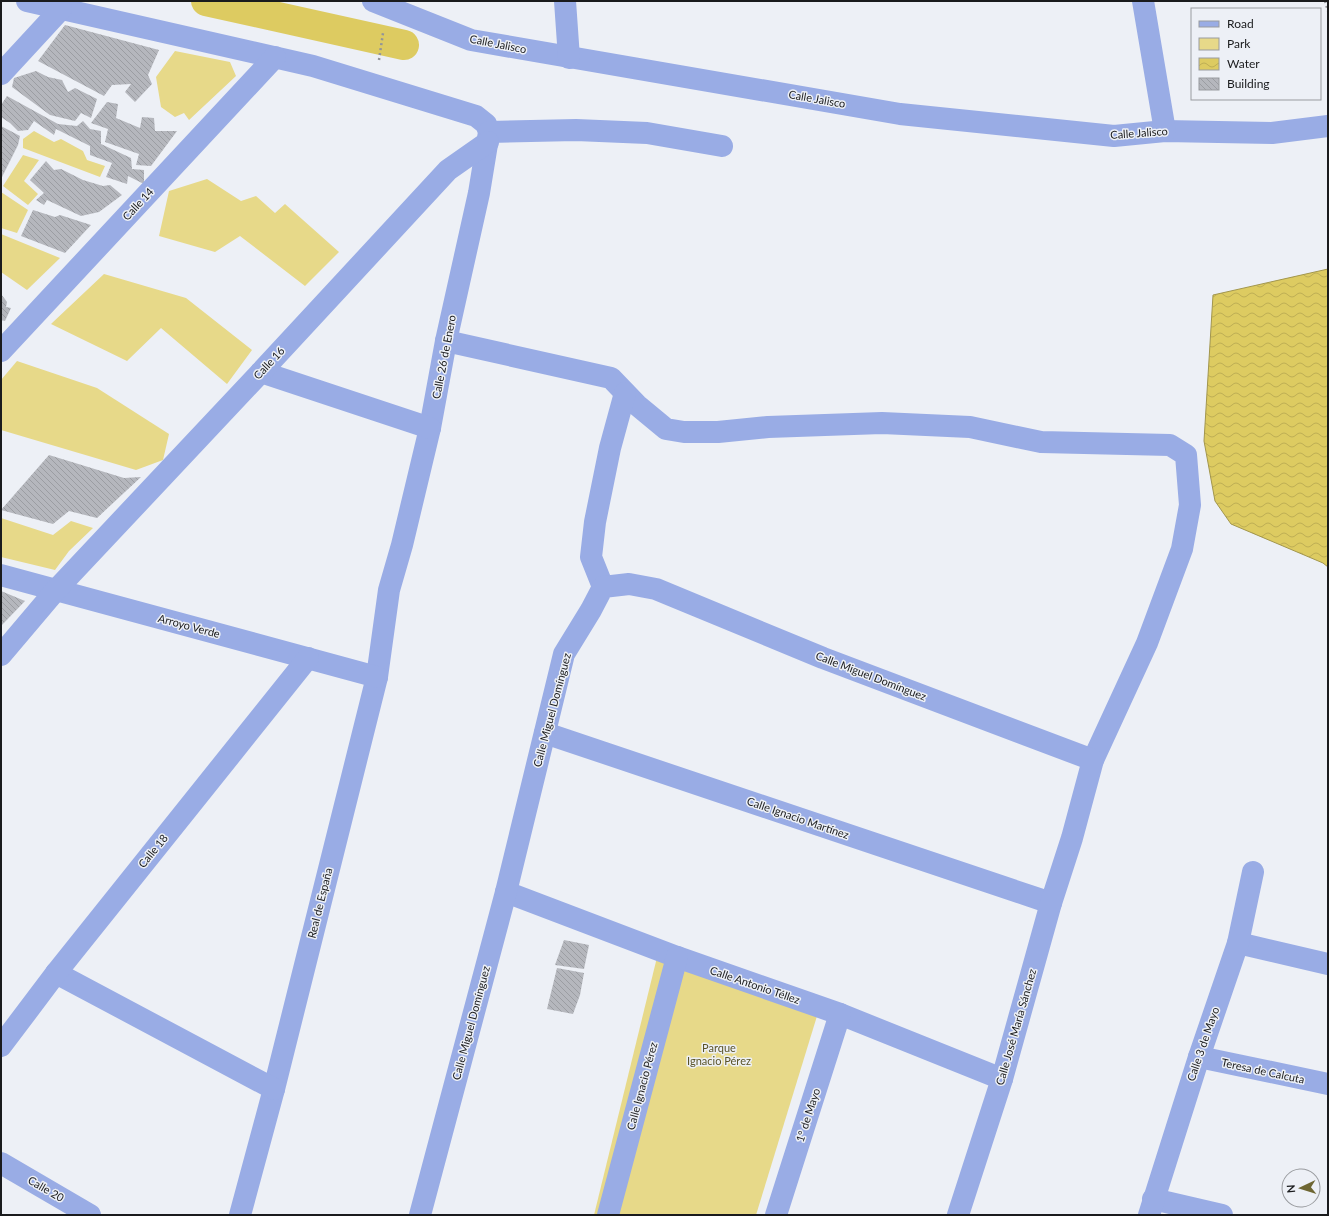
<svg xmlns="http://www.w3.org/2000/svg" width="1329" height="1216" font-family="Lato,sans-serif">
<defs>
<pattern id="water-waves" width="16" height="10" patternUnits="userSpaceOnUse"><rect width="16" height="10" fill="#ddcb61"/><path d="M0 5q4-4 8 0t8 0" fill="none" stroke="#bdae54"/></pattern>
<pattern id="building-back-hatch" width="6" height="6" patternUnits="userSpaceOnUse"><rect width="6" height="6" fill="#b5b7bd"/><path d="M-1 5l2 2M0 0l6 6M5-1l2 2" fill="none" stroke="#9b9da2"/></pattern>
</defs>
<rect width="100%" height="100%" fill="#edf0f6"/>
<g fill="#e7d989">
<path d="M175 51 230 62 236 76 189 120 184 113 175 117 161 107 156 77Z"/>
<path d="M34 131 54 142 61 139 83 151 87 160 105 166 100 177 23 148V139Z"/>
<path d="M23 155 39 160 24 181 38 194 28 205 3 186Z"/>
<path d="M207 179 241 201 256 196 275 213 285 204 339 252 305 286 240 236 215 252 159 236 169 191Z"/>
<path d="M1 192 28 210 17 233 1 228Z"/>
<path d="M1 234 60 258 27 290 1 272Z"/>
<path d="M104 274 186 298 252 350 227 384 161 328 127 361 51 324Z"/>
<path d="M17 361 97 388 169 434 163 460 136 470 1 430V380Z"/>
<path d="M1 518 53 535 71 521 93 528 69 551 55 570 1 557Z"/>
<path d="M660 945 821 1003 756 1215H594Z"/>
</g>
<path fill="url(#water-waves)" stroke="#a2964d" d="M1328 269V567L1323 563 1231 524 1215 501 1204 441 1213 295Z"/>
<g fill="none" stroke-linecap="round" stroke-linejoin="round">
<path stroke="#ddcb61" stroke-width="30" d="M206 1 404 45"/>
</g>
<g fill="url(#building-back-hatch)">
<path d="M65 25 159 50 148 75 152 84 135 102 125 92 131 84 112 85 104 96 38 61Z"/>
<path d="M36 71 48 77 62 80 68 92 75 88 97 99 91 118 81 113 75 121 50 115 12 87 14 78Z"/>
<path d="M7 96 58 124 77 126 83 121 90 129 101 131V144L131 158 132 169 144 170V184L128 176 127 184 106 177 112 163 90 155V146L56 129 54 135 34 121 28 130 18 131 10 123 1 117V105Z"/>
<path d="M107 102 118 104 116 118 140 128 142 117 154 118 155 131H177L151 166 136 165 139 154 105 142 108 129 91 123Z"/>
<path d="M1 126 20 136 18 145 1 179Z"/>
<path d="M46 161 54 170 61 169 83 180 103 186 110 185 122 195 99 212 81 216 47 200 44 205 36 200 44 193 30 180Z"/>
<path d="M33 210 55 217 60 215 91 225 65 253 21 236Z"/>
<path d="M1 294 7 302 6 307 11 308 5 321 1 320Z"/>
<path d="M49 455 124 478 141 477 97 518 69 511 53 524 1 510Z"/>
<path d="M1 591 25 601 1 626Z"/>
<path d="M564 940 589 945 584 969 555 965Z"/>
<path d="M557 968 584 973 580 995 573 1014 547 1009Z"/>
</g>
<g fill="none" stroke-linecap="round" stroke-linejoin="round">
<g stroke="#929499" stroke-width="2.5" stroke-dasharray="2 3" stroke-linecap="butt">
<path d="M1325 1 1328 11"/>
<path d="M379 60 383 33"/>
</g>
<g stroke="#99ace5" stroke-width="22">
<path d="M27 1 313 66 476 116 486 124 489 132 479 193 446 341 430 428 402 545 389 590 377 677 274 1089 240 1215"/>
<path d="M373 1 471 40 900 114 1114 136 1165 131 1272 133 1328 126"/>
<path d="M565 1 569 58"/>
<path d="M1143 1 1165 131"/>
<path d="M1 74 61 9"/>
<path d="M489 132 576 130 647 133 722 146"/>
<path d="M446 341 611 378 637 405 666 429 684 432H718L768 427 882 423 970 427 1041 442 1170 445 1186 455 1190 505 1182 549 1147 643 1093 760"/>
<path d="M1 351 275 57"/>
<path d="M261 372 430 428"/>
<path d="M1 575 377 677"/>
<path d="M603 587 591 557 595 522 610 448 625 393"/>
<path d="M1 655 56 590 261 372 448 170 488 142"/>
<path d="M545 733 1051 903"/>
<path d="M506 892 677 957 840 1014 1002 1079"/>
<path d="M1238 943 1328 964"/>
<path d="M56 973 274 1089"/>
<path d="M1 1046 56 973 308 658"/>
<path d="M1199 1057 1328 1084"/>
<path d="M1 1163 90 1215"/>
<path d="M1153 1199 1222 1215"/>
<path d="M420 1215 506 892 564 654 591 610 603 587 629 584 656 589 823 658 1093 760 1072 838 1051 903 1002 1079 958 1215"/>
<path d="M608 1215 677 957"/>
<path d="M776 1215 840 1014"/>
<path d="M1149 1215 1199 1057 1238 943 1253 872"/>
</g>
</g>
<g text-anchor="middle" stroke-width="3" stroke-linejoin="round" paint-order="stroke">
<g font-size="11" fill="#1a1b1d" stroke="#edf0f6">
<text transform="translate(498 44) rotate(11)" y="4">Calle Jalisco</text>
<text transform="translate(817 99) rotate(10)" y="4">Calle Jalisco</text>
<text transform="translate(1139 133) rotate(-4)" y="4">Calle Jalisco</text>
<text transform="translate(138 204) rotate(-47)" y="4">Calle 14</text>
<text transform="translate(444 357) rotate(-79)" y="4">Calle 26 de Enero</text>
<text transform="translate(269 363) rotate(-47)" y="4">Calle 16</text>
<text transform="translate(189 626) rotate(15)" y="4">Arroyo Verde</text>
<text transform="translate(871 676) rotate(21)" y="4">Calle Miguel Domínguez</text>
<text transform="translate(552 710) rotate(-75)" y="4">Calle Miguel Domínguez</text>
<text transform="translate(798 818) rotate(19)" y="4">Calle Ignacio Martínez</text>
<text transform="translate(153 851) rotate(-51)" y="4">Calle 18</text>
<text transform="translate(320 903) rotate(-76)" y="4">Real de España</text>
<text transform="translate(755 985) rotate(19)" y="4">Calle Antonio Téllez</text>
<text transform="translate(471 1023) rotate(-75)" y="4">Calle Miguel Domínguez</text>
<text transform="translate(1016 1027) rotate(-74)" y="4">Calle José María Sánchez</text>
<text transform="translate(1203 1044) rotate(-71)" y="4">Calle 3 de Mayo</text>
<text transform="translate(1263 1071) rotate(12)" y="4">Teresa de Calcuta</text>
<text transform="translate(642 1086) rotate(-75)" y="4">Calle Ignacio Pérez</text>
<text transform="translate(808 1115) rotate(-72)" y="4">1° de Mayo</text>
<text transform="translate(46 1189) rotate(30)" y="4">Calle 20</text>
</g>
<g font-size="11" fill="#5a5327" stroke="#edf0f6">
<text x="719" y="1052">Parque<tspan x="719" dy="13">Ignacio Pérez</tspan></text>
</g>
</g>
<rect width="1329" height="1216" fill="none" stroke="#1a1b1d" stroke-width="4"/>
<rect x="1191" y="8" width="130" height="92" fill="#edf0f6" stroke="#999b9f"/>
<rect x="1199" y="21" width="20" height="6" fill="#99ace5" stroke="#999b9f"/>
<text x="1227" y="28" font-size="12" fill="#1a1b1d">Road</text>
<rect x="1199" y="38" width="20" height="12" fill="#e7d989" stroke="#999b9f"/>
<text x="1227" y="48" font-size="12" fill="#1a1b1d">Park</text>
<rect x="1199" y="58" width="20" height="12" fill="url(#water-waves)" stroke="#999b9f"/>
<text x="1227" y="68" font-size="12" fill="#1a1b1d">Water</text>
<rect x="1199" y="78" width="20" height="12" fill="url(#building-back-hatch)" stroke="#999b9f"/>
<text x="1227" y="88" font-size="12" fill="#1a1b1d">Building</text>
<g transform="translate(1301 1188) rotate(266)"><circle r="19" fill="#edf0f6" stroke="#999b9f"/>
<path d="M0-3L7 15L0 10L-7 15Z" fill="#6e6632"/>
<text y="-6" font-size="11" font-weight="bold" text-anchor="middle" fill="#1a1b1d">N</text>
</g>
</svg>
